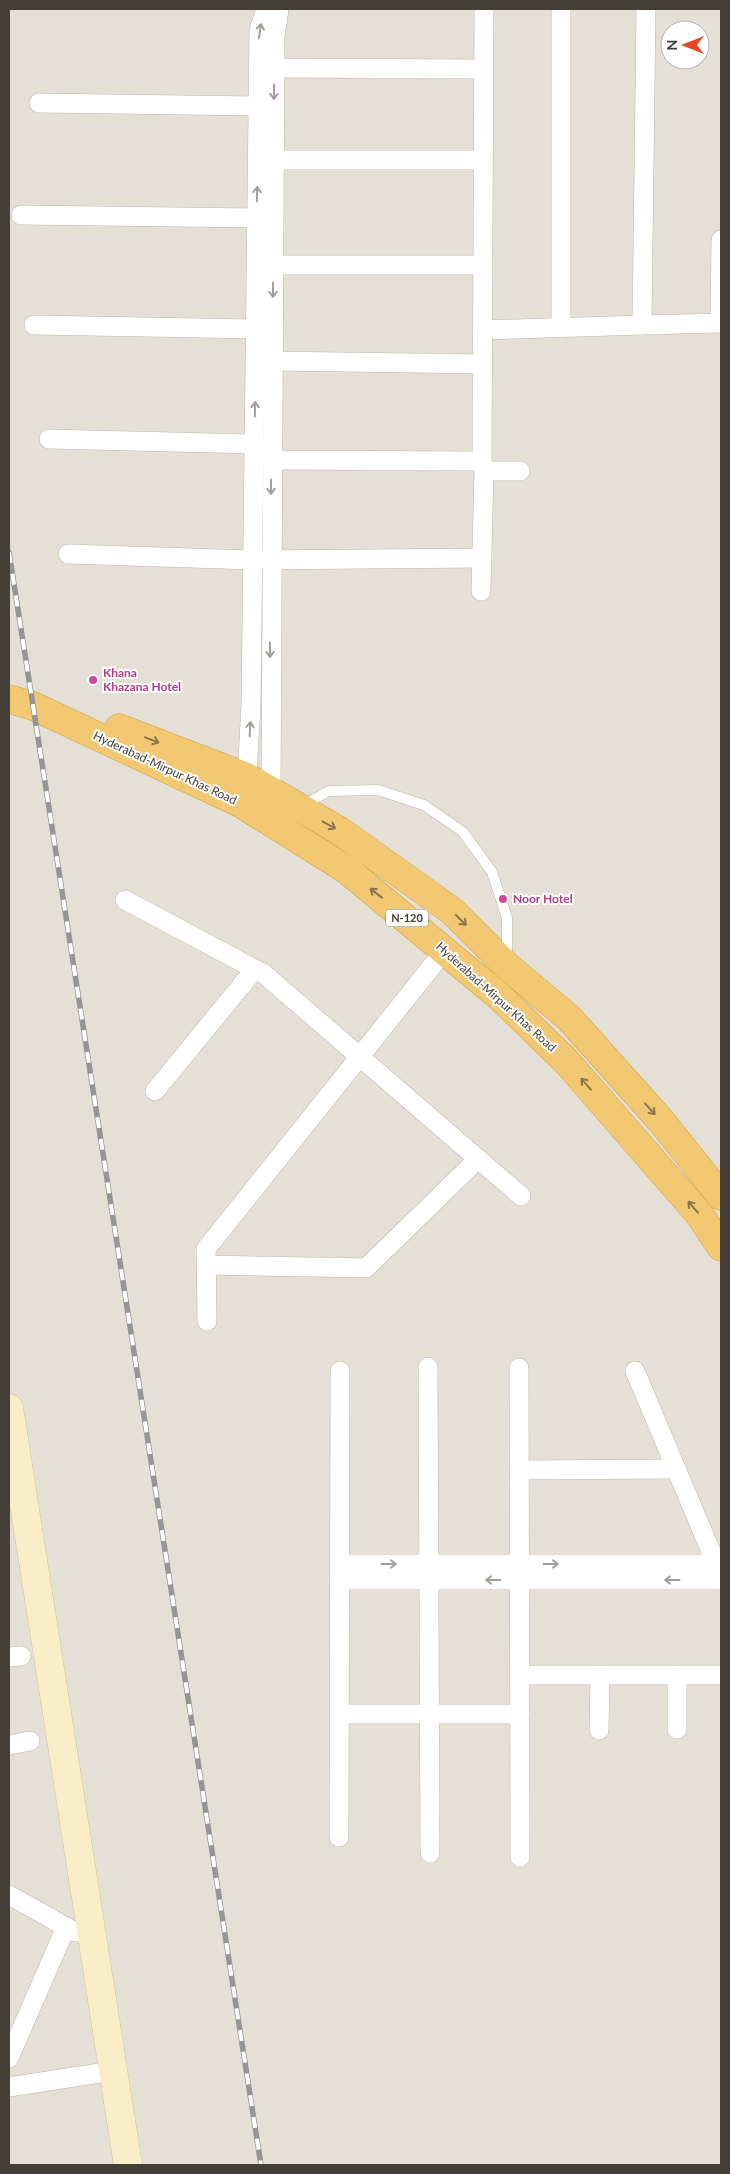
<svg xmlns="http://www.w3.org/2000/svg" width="730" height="2174" font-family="Lato,sans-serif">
<rect width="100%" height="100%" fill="#f2eee7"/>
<path fill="#e5e0d5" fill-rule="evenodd" d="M9 9H721V2165H9ZM670 30H700V60H670Z"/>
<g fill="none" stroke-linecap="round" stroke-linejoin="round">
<g stroke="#bcb6aa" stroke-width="11">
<path id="lane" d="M302 806 329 791 378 790 424 805 463 832 492 872 507 918V960"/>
</g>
<g stroke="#bcb6aa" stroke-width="20">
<g id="street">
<path d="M561 9V328"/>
<path d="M646 9 642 325 720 323 721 240"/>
<path d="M275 68 484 69"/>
<path d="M39 103 258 106"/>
<path d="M263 160H482"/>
<path d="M21 215 257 218"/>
<path d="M273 265H482"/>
<path d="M34 325 255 329"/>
<path d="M482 330 642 325"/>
<path d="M272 361 482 364"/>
<path d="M49 439 254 444 272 460 482 461 484 471H520"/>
<path d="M482 461 484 9"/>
<path d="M68 554 253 560 482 558"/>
<path d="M481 591 484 471"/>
<path d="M247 777 251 705 259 30 266 9"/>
<path d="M271 791 275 36 279 9"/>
<path d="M125 900 264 974 521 1196"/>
<path d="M155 1091 255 969"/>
<path d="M207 1265 366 1268 478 1159"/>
<path d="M207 1321 206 1249 445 950"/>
<path d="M428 1367 430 1853"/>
<path d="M519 1368 520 1857"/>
<path d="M635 1371 720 1573"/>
<path d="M519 1470 676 1469"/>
<path d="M340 1564H721"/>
<path d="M340 1580H721"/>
<path d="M9 1657 21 1656"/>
<path d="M520 1675H721"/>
<path d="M677 1675V1729"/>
<path d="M339 1714H520"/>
<path d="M599 1730 600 1675"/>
<path d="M9 1745 30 1741"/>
<path d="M339 1837 340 1371"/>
<path d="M9 1895 75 1932"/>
<path d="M9 2058 66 1927"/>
<path d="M9 2087 113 2071"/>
</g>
</g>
<g stroke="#cec199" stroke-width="29">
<path id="secondary" d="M9 1408 128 2165"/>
</g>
<g stroke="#d09e42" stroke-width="29">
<g id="highway">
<path d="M9 699 33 706 240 803 347 870 500 997 566 1061 699 1214 721 1247"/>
<path d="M119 728 247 777 340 831 452 911 507 966 569 1018 662 1122 721 1196"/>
</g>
</g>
<use href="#lane" stroke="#fff" stroke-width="10"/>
<use href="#street" stroke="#fff" stroke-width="19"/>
<use href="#secondary" stroke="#faeec8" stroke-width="28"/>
<use href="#highway" stroke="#f2c972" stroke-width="28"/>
<g stroke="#959595" stroke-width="5.5">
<path id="rail" d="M9 552 261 2165"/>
</g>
<use href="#rail" stroke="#fff" stroke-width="4" stroke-dasharray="11" stroke-linecap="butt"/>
</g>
<defs><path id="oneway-shaft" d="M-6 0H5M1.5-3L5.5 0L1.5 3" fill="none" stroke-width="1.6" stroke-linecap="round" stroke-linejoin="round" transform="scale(1.25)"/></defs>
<g stroke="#a29f9a">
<use href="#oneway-shaft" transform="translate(260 31) rotate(-81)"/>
<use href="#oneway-shaft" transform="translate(274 92) rotate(91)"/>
<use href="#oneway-shaft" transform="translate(257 194) rotate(-89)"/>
<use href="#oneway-shaft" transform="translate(273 290) rotate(90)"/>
<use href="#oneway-shaft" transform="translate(255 409) rotate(-89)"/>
<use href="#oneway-shaft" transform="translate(271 487) rotate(90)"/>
<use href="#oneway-shaft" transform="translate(270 650) rotate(90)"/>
<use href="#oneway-shaft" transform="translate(250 729) rotate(-87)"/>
<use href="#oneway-shaft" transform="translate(389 1564)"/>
<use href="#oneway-shaft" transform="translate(551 1564)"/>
<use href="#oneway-shaft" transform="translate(493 1580) rotate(180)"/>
<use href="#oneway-shaft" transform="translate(672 1580) rotate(180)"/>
</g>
<g stroke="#8a764e">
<use href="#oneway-shaft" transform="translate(152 740) rotate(21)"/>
<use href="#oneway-shaft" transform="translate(329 825) rotate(29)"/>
<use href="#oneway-shaft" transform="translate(376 893) rotate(-142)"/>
<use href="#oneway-shaft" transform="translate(461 920) rotate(45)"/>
<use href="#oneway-shaft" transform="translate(586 1084) rotate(-131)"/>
<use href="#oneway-shaft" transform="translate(650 1109) rotate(48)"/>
<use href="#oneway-shaft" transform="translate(693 1207) rotate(-131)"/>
</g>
<g fill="#d1479c" stroke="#fff" stroke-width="2">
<circle cx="93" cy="680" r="5"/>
<circle cx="503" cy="899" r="5"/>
</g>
<g text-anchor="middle" stroke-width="4" stroke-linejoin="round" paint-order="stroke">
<rect fill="#fff" stroke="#7c7972" stroke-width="1" x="386" y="909.5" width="42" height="17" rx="4"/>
<g font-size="11" font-weight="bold" fill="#443f36">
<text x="407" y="922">N-120</text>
</g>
<g font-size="12" font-weight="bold" fill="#b23c85" stroke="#fff" text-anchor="start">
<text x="103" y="677">Khana<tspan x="103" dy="14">Khazana Hotel</tspan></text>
<text x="513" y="903">Noor Hotel</text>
</g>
<g font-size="12" fill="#443f36" stroke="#fff">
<text transform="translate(165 768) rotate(25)" y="4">Hyderabad-Mirpur Khas Road</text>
<text transform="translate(496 997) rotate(42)" y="4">Hyderabad-Mirpur Khas Road</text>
</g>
</g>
<rect width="730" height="2174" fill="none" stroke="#443f36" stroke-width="20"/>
<g transform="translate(685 45) rotate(270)"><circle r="24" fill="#ffffff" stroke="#b4b2af"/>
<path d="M0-4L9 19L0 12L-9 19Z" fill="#e84728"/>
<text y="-8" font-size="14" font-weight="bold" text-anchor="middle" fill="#443f36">N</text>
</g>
</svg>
